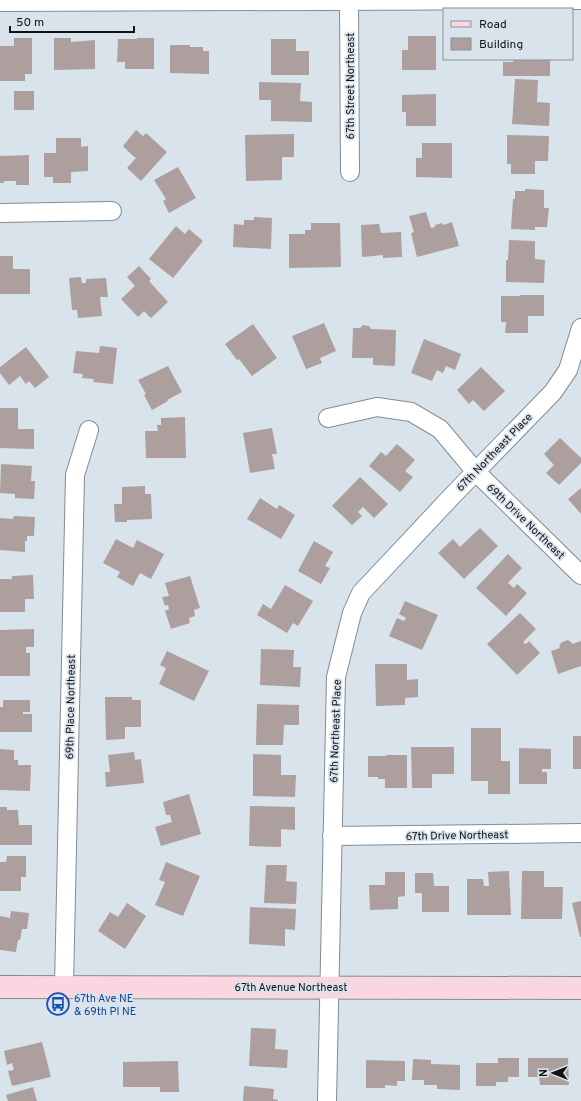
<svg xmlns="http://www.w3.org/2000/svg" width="581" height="1101" font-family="Overpass,sans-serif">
<rect width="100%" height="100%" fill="#d9e3ec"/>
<g fill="#ac9f9e">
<path d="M408 36H436V70H402V50H408Z"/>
<path d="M14 38H32V74H25V81H0V46H14Z"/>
<path d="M54 38H71V42L95 40V69L54 70Z"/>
<path d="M137 38H154V69H125V62H117L118 39H137Z"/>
<path d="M271 39H296V51H309V75H271Z"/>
<path d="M170 45H190V47H203V51H209V74L170 73Z"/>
<path d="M513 59H550V76H503V62H513Z"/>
<path d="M515 79 538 80 537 102 550 103 549 126 512 124Z"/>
<path d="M259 82 301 83 300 101 312 102V122L271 121V100H259Z"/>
<rect x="14" y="91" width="20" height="19"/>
<path d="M436 94V126H406V112H402V95Z"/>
<path d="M136 130 143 136 146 133 167 152 141 181 127 168 136 158 132 155 123 146Z"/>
<path d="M294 134V157H282V180L246 181 245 135Z"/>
<path d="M507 135 549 136 548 161H535V174H511V164H507Z"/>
<path d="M56 138H81V147L88 146V171L71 172V183H53V177H44V153H56Z"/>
<path d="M422 143H452V178L416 177V158H422Z"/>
<path d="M29 155V185H16V181H4V183H0V156Z"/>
<path d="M178 167 196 198 169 213 163 201 166 199 154 180Z"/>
<path d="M525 189 544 190V208H549L547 227H535V230L511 229 513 199H515V191H525Z"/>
<path d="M426 212 431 228 435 227V225L442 223 443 225 452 222 459 246 417 257 411 233 414 232 409 216Z"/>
<path d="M254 217 272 218 271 249 233 247 234 224 244 225V220H254Z"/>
<path d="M311 223H340L341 267 289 268V234H305V230H311Z"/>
<path d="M379 224 381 233 401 232 402 257 383 258V255L362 257 361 225Z"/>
<path d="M176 226 185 234 189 229 203 241 173 278 149 259Z"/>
<path d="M509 240 535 241V259L545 260 544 283 506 282V260H508Z"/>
<path d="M0 256H13V269H30V294H0Z"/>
<path d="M139 266 151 279 149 281 168 302 151 318 144 311 138 317 121 299 135 286 127 277Z"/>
<path d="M81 277 82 283H86V279L106 278 108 297H100L102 316 78 318 77 310H72L69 278Z"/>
<path d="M520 295H544V316H528V333H505L506 322H501V296H520Z"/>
<path d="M324 323 336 351 320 358 322 363 306 369 292 336Z"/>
<path d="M253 324 277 358 252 376 239 359 237 360 225 344Z"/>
<path d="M363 325 369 326 371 329 396 330 395 366 373 365V358H352L353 328H360Z"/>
<path d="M424 339 461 354 455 370 446 366 443 373 437 370 432 381 411 373Z"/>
<path d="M100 346 117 348 113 384 93 382 94 379 82 378 83 374 73 373 76 351 99 353Z"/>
<path d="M26 347 49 377 35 388 29 381 26 384 20 376 9 385 0 373V367Z"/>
<path d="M168 366 182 392 167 400 168 401 152 410 144 395 146 394 138 380Z"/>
<path d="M481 367 505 391 484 411 473 400 469 404 457 390Z"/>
<path d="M0 408H18V429H34V449L0 448Z"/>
<path d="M185 417 186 458H146L145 431H158L157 425H161V418Z"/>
<path d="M272 428 277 454H272L275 469 250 473 243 433Z"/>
<path d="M560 438 581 458V463L559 485 546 473 554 465 544 454Z"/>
<path d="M397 444 415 460 405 471 413 477 400 492 369 466 381 452 386 456Z"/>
<path d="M1 464 32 466 31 481H35L34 499 15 498V494L0 493Z"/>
<path d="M360 477 388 504 374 518 363 507 358 512 362 516 352 525 332 506Z"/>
<path d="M145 486V494H151L152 519 127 520V522H115L114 504H122V487Z"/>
<path d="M581 488V514L568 499Z"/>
<path d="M260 498 277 509 279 505 295 515 281 539 247 519Z"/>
<path d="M14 516 35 517 34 536H27V541H25V552L0 550V518L13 519Z"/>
<path d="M480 528 498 546 464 579 438 553 453 539 460 547Z"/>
<path d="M116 539 133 548 137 540 164 554 151 579 140 573 133 586 117 577 120 572 103 563Z"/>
<path d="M314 541 333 552 325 566 330 568 321 584 298 571Z"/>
<path d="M508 554 522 568 508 583 514 588 517 584 527 593 506 616 476 588Z"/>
<path d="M33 575 34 599H25V612H0V579H12V576Z"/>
<path d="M190 576 200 608 194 610 195 616 189 618 190 623 171 629 165 611 169 609 168 605 165 606 162 597 169 596 165 583Z"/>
<path d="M285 585 313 601 298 626 293 623 287 633 257 615 263 604 271 609Z"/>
<path d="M405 601 438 615 422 650 389 636 397 618 404 621 406 618 399 614Z"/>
<path d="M520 613 536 629 523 642 526 644 529 641 540 653 517 675 487 644Z"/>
<path d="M34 629V647H26V653H30V676H0V630Z"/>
<path d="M568 640 571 642 572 644 581 641V666L558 674 551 651 560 648 559 646 562 642Z"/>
<path d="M261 649 294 650 293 667H301L300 687 260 685Z"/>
<path d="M167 651 209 671 194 701 159 684 166 668 160 665Z"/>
<path d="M375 664H407V680L418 679V697L405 698V705L376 706Z"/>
<path d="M105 697H132V700H141V727H125V739L106 740Z"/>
<path d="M3 700H30V712H23V714H32V732H0V707H3Z"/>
<path d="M257 704 299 705V725H284L283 745H256Z"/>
<path d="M471 728H501V761H510V794H488V781H471Z"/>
<rect x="573" y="736" width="8" height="33"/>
<path d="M411 747H454V774H432V788H412Z"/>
<path d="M519 748 551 749V769H542V772H547V784H519Z"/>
<path d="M0 749 14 750V760H18V765H31L30 791 0 790Z"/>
<path d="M134 752 135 760 141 759 144 783 106 787 105 772H110L108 755Z"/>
<path d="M253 754 281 755V775H296L295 797 253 796Z"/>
<path d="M386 755H407V788H385V779H378V777H368V756H386Z"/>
<path d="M189 794 201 834 161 846 155 827 172 822 170 815H166L163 802Z"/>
<path d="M250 806 295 807V830L281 829V847L249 846Z"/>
<path d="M0 807H7V810H18L19 825H32V845H0Z"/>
<path d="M7 856H26V877H21V891H0V862H6Z"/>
<path d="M166 862 200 876 183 916 155 905 165 882 159 880Z"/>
<path d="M266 865H287L286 881 297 882 296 904 264 903Z"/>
<path d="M509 871 511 915H467V879H483L484 886H489L488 872Z"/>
<path d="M522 871H544V887H563L562 919H521Z"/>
<path d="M385 872H405V896L398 897V909L370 910 369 885H385Z"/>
<path d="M415 873H433L434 886H449V912H422V893H415Z"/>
<path d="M581 901V937H580L572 903Z"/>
<path d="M127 903 146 916 125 949 98 931 110 912 118 917Z"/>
<path d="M250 907 296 909 295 930 285 929V946L249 944Z"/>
<path d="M11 911 29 913 27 929H22L20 940H18L16 952 0 950V916L10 918Z"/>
<path d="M251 1028 276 1029 275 1049 288 1050 287 1068 249 1066Z"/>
<path d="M42 1042 51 1077 12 1086 8 1071 14 1070 12 1063 7 1065 4 1051Z"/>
<path d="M498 1058H519V1077H508V1082H496V1086H476V1063H498Z"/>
<path d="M528 1058H568L569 1085H540L539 1077H528Z"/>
<path d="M413 1059 431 1060V1064L460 1065V1090L437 1089V1085H424V1080H412Z"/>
<path d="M366 1060 405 1061V1081H397V1086L385 1085V1088H366Z"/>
<path d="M178 1061 179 1092H160V1087H123V1062Z"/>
<path d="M244 1086 274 1089 273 1099 278 1100V1101H243Z"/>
<path d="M33 1087 37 1101H8L6 1095Z"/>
</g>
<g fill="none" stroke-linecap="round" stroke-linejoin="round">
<g stroke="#838c94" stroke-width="20">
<g id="minor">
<path d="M349 0 350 172"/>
<path d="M0 2 581 0"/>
<path d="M0 213 112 211"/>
<path d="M328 418 377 407 411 412 440 429 476 472 581 575"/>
<path d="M332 836 581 833"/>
<path d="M64 986 75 475 89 430"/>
<path d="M327 1101 336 677 352 613 361 593 452 496 553 392 568 370 581 328"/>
</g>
</g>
<g stroke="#838c94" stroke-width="24">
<path id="secondary" d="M0 987 581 988"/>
</g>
<use href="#minor" stroke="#fff" stroke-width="18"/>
<use href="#secondary" stroke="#fad7e0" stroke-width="22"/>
</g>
<defs>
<g id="bus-ring" transform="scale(1.15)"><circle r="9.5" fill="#d9e3ec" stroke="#1a4fb4" stroke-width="1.5"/><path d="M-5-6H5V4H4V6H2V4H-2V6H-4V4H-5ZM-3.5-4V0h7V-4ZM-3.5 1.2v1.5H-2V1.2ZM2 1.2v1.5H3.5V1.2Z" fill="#1a4fb4"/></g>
</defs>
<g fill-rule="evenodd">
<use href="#bus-ring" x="58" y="1004"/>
</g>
<g text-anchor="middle" stroke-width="3.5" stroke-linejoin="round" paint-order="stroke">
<g font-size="11" fill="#101316" stroke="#d9e3ec">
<text transform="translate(350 86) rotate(-90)" y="4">67th Street Northeast</text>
<text transform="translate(494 452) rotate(-46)" y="4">67th Northeast Place</text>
<text transform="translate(526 521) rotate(44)" y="4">69th Drive Northeast</text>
<text transform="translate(70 707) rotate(-89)" y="4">69th Place Northeast</text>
<text transform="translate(335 731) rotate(-88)" y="4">67th Northeast Place</text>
<text transform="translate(457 835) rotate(-1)" y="4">67th Drive Northeast</text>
<text x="291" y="991">67th Avenue Northeast</text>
</g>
<g font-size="11" fill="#164399" stroke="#d9e3ec" text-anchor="start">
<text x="74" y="1002">67th Ave NE<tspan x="74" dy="13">&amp; 69th Pl NE</tspan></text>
</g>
</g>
<rect x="443" y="8" width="130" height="52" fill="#d9e3ec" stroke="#899096"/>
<rect x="451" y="21" width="20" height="6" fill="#fad7e0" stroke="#899096"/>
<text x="479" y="28" font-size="12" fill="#101316">Road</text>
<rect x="451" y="38" width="20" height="12" fill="#ac9f9e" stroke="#899096"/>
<text x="479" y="48" font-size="12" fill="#101316">Building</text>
<g transform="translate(553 1073) rotate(270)" stroke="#d9e3ec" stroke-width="3" paint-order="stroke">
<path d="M0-3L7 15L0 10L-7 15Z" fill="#101316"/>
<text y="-6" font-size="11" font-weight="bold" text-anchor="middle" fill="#101316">N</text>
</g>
<path d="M10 26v6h124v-6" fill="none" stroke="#101316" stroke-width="2"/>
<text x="16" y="26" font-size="12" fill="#101316" stroke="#d9e3ec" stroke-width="3" paint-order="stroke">50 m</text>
</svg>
